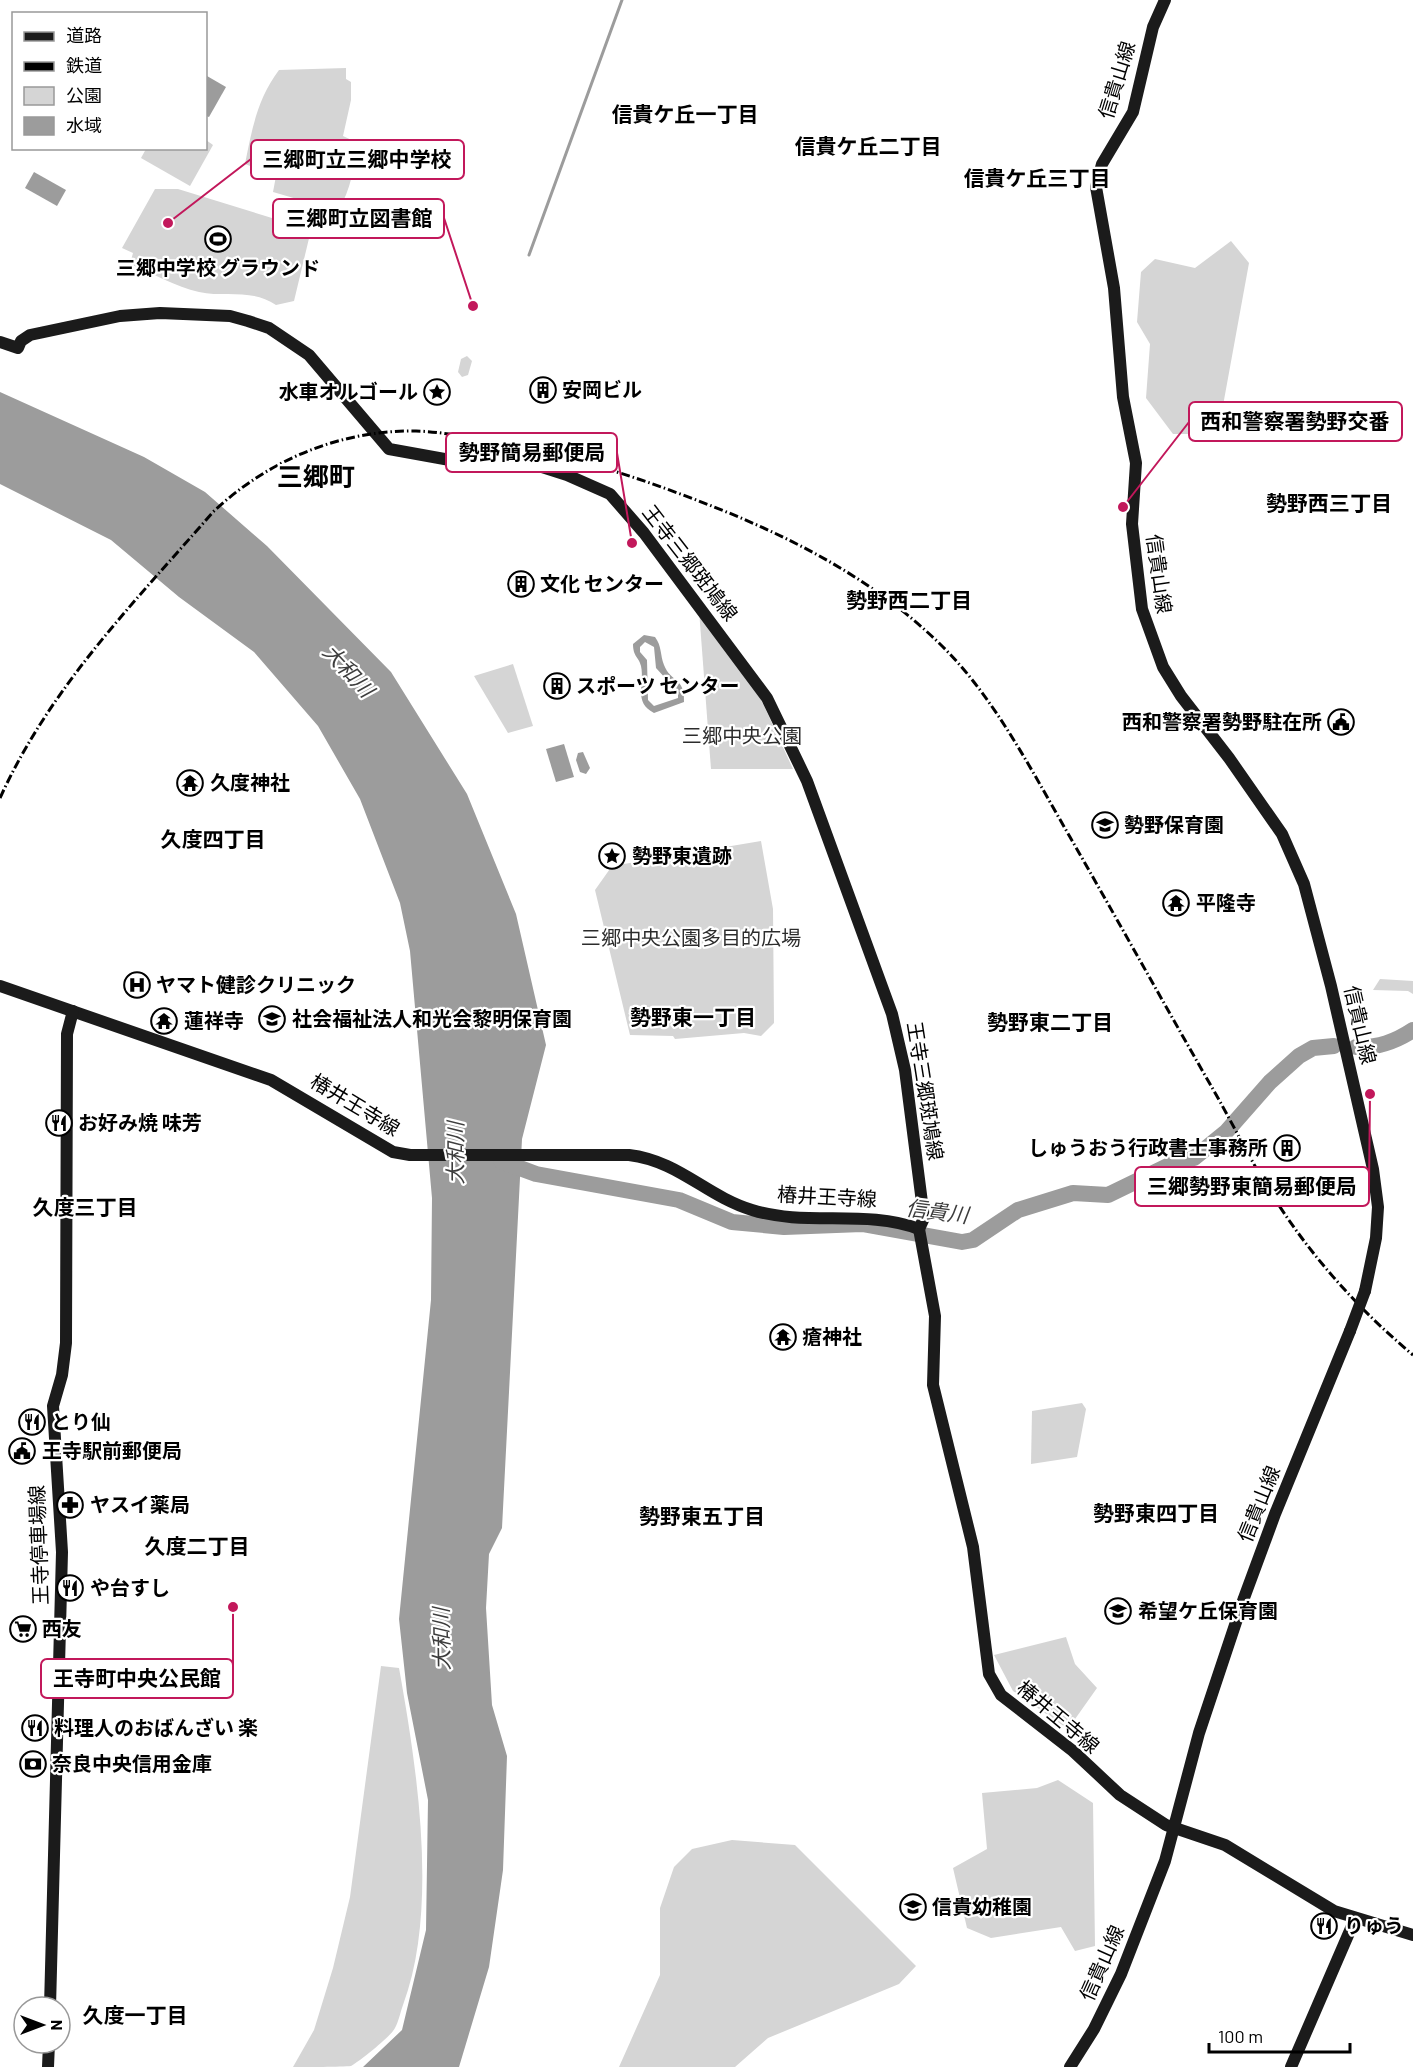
<svg xmlns="http://www.w3.org/2000/svg" width="1413" height="2067" font-family="Barlow,'Noto Sans JP',sans-serif">
<rect width="100%" height="100%" fill="#fff"/>
<g fill="#d5d5d5">
<path d="M346 68V79L351 82V100L343 136 356 142C355 167 351 189 338 211L273 192 276 176 245 164C252 130 257 99 279 70Z"/>
<path d="M206 140 213 145 190 186 141 158 146 149 206 148Z"/>
<path d="M155 189H178L311 230 294 301 276 305C251 288 226 298 199 292 176 287 152 273 130 264L133 253 122 248Z"/>
<path d="M1231 241 1249 263 1222 411 1200 434H1173L1146 398 1150 344 1137 322 1141 272 1155 259 1195 268Z"/>
<path d="M467 356 472 361 468 375 462 377 458 372 461 359Z"/>
<path d="M699 610 759 695 793 769H711Z"/>
<path d="M513 664 533 726 508 733 474 676Z"/>
<path d="M761 841 773 909 774 1023 761 1036 744 1033 675 1039 673 1036 630 1035 595 890 612 866Z"/>
<path d="M1380 979 1413 981V994L1408 991 1373 990Z"/>
<path d="M1082 1403 1086 1409 1077 1457 1031 1464 1032 1411Z"/>
<path d="M1066 1637 1075 1664 1097 1688 1068 1729 1013 1691 994 1655Z"/>
<path d="M381 1666 399 1668C417 1768 439 1909 403 2005 400 2013 398 2025 393 2031 387 2039 360 2061 351 2066 342 2067 305 2067 293 2067L314 2030 333 1968 350 1897Z"/>
<path d="M1058 1780 1093 1803 1095 1946 1075 1951 1061 1927 991 1938 967 1928 953 1868 987 1849 982 1793 1037 1788Z"/>
<path d="M732 1840 795 1845 916 1966 899 1984 768 2038 735 2067H619L660 1975V1908L674 1867 692 1849Z"/>
</g>
<g fill="#9c9c9c" fill-rule="evenodd">
<path d="M207 76 226 87 209 117 206 116Z"/>
<path d="M34 172 66 190 57 206 25 188Z"/>
<path d="M0 392 144 457 205 492 267 546 391 672 467 794 516 914 546 1045 522 1139 502 1528 489 1554 486 1608 492 1705 507 1756 503 1870 489 1967 459 2067H363L402 2030 426 1930 428 1800 407 1693 399 1619 431 1300 432 1198 410 951 400 903 360 799 318 726 254 652 179 597 111 540 0 484Z"/>
<path d="M644 635 655 637C662 646 660 655 664 665 671 683 685 677 684 702L654 713C633 702 645 685 641 666 639 657 633 657 633 644ZM645 642 654 647 656 668 678 692V698L654 706 648 700 647 660 640 652V647Z"/>
<path d="M564 744 574 777 556 782 546 749Z"/>
<path d="M583 752 590 768 586 774 580 772 576 760 578 753Z"/>
</g>
<g fill="none" stroke-linecap="round" stroke-linejoin="round">
<path stroke="#9c9c9c" stroke-width="3" d="M529 255 622 0"/>
<g stroke="#9c9c9c" stroke-width="16">
<path d="M1356 1047C1378 1048 1395 1042 1413 1030"/>
<path d="M501 1161 536 1174 679 1200 732 1222 784 1227 862 1224 962 1242 973 1240 1018 1210 1073 1193 1108 1195 1176 1162 1194 1158 1226 1132 1270 1082 1299 1056 1313 1048 1334 1046"/>
</g>
<g stroke="#1b1b1b" stroke-width="12">
<path d="M1165 0 1153 27 1133 112 1102 164 1096 187 1114 288 1123 397 1136 463 1132 524 1142 609 1163 667 1181 696 1229 758 1282 834 1304 884 1331 986 1373 1169 1378 1207 1376 1238 1365 1291"/>
<path d="M0 342 18 348 21 341 30 335 120 316 160 313 230 316 248 321 269 328 309 355 389 449 461 462 495 457 517 459 567 475 610 494 644 533 767 698 807 781 892 1014 905 1070 924 1218 919 1229"/>
<path d="M0 986 271 1080 393 1152 410 1155H629C679 1161 706 1196 752 1210 807 1227 865 1209 919 1229"/>
<path d="M919 1229 935 1316 933 1385 973 1547 989 1674 1001 1695 1073 1751 1120 1795 1166 1825 1225 1845 1334 1911 1413 1935"/>
<path d="M50 2007 62 1552 53 1406 62 1375 66 1343 67 1034 73 1011"/>
<path d="M48 2067 49 2043"/>
<path d="M1070 2067 1094 2029 1121 1974 1165 1861 1199 1733 1244 1598 1275 1514 1350 1331"/>
<path d="M1291 2067 1355 1919"/>
</g>
<path stroke="#000" stroke-width="3" stroke-dasharray="9 3 1.5 3" stroke-linecap="butt" d="M0 798C51 686 133 604 213 512 268 460 340 430 416 431 452 432 488 442 523 448 579 459 630 475 683 495 780 531 873 576 946 650 997 702 1034 775 1070 837 1117 919 1163 1002 1210 1084 1231 1120 1249 1158 1271 1193 1309 1254 1358 1309 1413 1355"/>
<path stroke="#1b1b1b" stroke-width="12" d="M1350 1331 1365 1291"/>
</g>
<defs>
<g id="stadium-ring" transform="scale(1.35)"><circle r="9.5" fill="#fff" stroke="#000" stroke-width="1.5"/><path d="M0-5a6.5 5 0 1 0 0 10a6.5 5 0 1 0 0-10ZM-3.5-1.8h7v3.6h-7Z" fill="#000"/></g>
<g id="building-ring" transform="scale(1.35)"><circle r="9.5" fill="#fff" stroke="#000" stroke-width="1.5"/><path d="M-4-6H4V6H1V3H-1V6H-4ZM-2.5-4.3h1.7v1.8h-1.7ZM.8-4.3h1.7v1.8H.8ZM-2.5-1h1.7V.8h-1.7ZM.8-1h1.7V.8H.8Z" fill="#000"/></g>
<g id="sight-ring" transform="scale(1.35)"><circle r="9.5" fill="#fff" stroke="#000" stroke-width="1.5"/><path d="M0-6L1.8-2.2L6-1.7L2.9 1.2L3.7 5.4L0 3.3L-3.7 5.4L-2.9 1.2L-6-1.7L-1.8-2.2Z" fill="#000"/></g>
<g id="civic-ring" transform="scale(1.35)"><circle r="9.5" fill="#fff" stroke="#000" stroke-width="1.5"/><path d="M-.6-6.5H3V-4.5H.6V-3L4-1V1h2V6H-6V1h2V-1L-.6-3ZM-1.2 2.5V6h2.4V2.5Z" fill="#000"/></g>
<g id="temple-ring" transform="scale(1.35)"><circle r="9.5" fill="#fff" stroke="#000" stroke-width="1.5"/><path d="M0-6L5-2H3V0L6.5 2.5H4V6H1.5V3h-3V6H-4V2.5H-6.5L-3 0V-2H-5Z" fill="#000"/></g>
<g id="school-ring" transform="scale(1.35)"><circle r="9.5" fill="#fff" stroke="#000" stroke-width="1.5"/><path d="M0-5L7-2L0 1L-7-2ZM-4 1L0 2.5L4 1V4Q0 6-4 4Z" fill="#000"/></g>
<g id="hospital-ring" transform="scale(1.35)"><circle r="9.5" fill="#fff" stroke="#000" stroke-width="1.5"/><path d="M-5-5h3v3.5h4V-5h3V5h-3V1.5h-4V5h-3Z" fill="#000"/></g>
<g id="restaurant-ring" transform="scale(1.35)"><circle r="9.5" fill="#fff" stroke="#000" stroke-width="1.5"/><path d="M-5-6h1v4h1v-4h1v4h1v-4h1v5L-1.5 .5V6h-2V.5L-5-1ZM5-6V6H3V1.5H1.5Q1.5-4 5-6Z" fill="#000"/></g>
<g id="pharmacy-ring" transform="scale(1.35)"><circle r="9.5" fill="#fff" stroke="#000" stroke-width="1.5"/><path d="M-2-6h4v4h4v4h-4v4h-4v-4h-4v-4h4Z" fill="#000"/></g>
<g id="supermarket-ring" transform="scale(1.35)"><circle r="9.5" fill="#fff" stroke="#000" stroke-width="1.5"/><path d="M-6-5.5h2.5l.6 2H6L4.5 2H-2.5L-4.4-4H-6ZM-1.5 3.2a1.3 1.3 0 1 0 .1 0ZM3 3.2a1.3 1.3 0 1 0 .1 0Z" fill="#000"/></g>
<g id="bank-ring" transform="scale(1.35)"><circle r="9.5" fill="#fff" stroke="#000" stroke-width="1.5"/><path d="M-6-4H6V4H-6ZM0-2.3a2.3 2.3 0 1 0 0 4.6a2.3 2.3 0 1 0 0-4.6Z" fill="#000"/></g>
</defs>
<g fill-rule="evenodd">
<use href="#stadium-ring" x="218" y="239"/>
<use href="#building-ring" x="543" y="390"/>
<use href="#sight-ring" x="437" y="392"/>
<use href="#building-ring" x="521" y="584"/>
<use href="#building-ring" x="557" y="686"/>
<use href="#civic-ring" x="1341" y="722"/>
<use href="#temple-ring" x="190" y="783"/>
<use href="#school-ring" x="1105" y="825"/>
<use href="#sight-ring" x="612" y="856"/>
<use href="#temple-ring" x="1176" y="903"/>
<use href="#hospital-ring" x="137" y="985"/>
<use href="#school-ring" x="272" y="1019"/>
<use href="#temple-ring" x="164" y="1021"/>
<use href="#restaurant-ring" x="59" y="1123"/>
<use href="#building-ring" x="1287" y="1148"/>
<use href="#temple-ring" x="783" y="1337"/>
<use href="#restaurant-ring" x="32" y="1422"/>
<use href="#civic-ring" x="22" y="1451"/>
<use href="#pharmacy-ring" x="70" y="1505"/>
<use href="#restaurant-ring" x="70" y="1588"/>
<use href="#school-ring" x="1118" y="1611"/>
<use href="#supermarket-ring" x="23" y="1629"/>
<use href="#restaurant-ring" x="35" y="1728"/>
<use href="#bank-ring" x="33" y="1764"/>
<use href="#school-ring" x="913" y="1907"/>
<use href="#restaurant-ring" x="1324" y="1926"/>
</g>
<g text-anchor="middle" stroke-width="4.5" stroke-linejoin="round" paint-order="stroke">
<g font-size="20" fill="#000" stroke="#fff">
<text transform="translate(1117 80) rotate(-73)" y="7">信貴山線</text>
<text transform="translate(690 563) rotate(52)" y="7">王寺三郷斑鳩線</text>
<text transform="translate(1159 574) rotate(82)" y="7">信貴山線</text>
<text transform="translate(1360 1025) rotate(77)" y="7">信貴山線</text>
<text transform="translate(925 1091) rotate(81)" y="7">王寺三郷斑鳩線</text>
<text transform="translate(355 1105) rotate(31)" y="7">椿井王寺線</text>
<text transform="translate(827 1197) rotate(3)" y="7">椿井王寺線</text>
<text transform="translate(1259 1504) rotate(-68)" y="7">信貴山線</text>
<text transform="translate(39 1545) rotate(-92)" y="7">王寺停車場線</text>
<text transform="translate(1058 1717) rotate(40)" y="7">椿井王寺線</text>
<text transform="translate(1102 1963) rotate(-66)" y="7">信貴山線</text>
</g>
<g font-size="20" font-weight="bold" fill="#000" stroke="#fff" text-anchor="start">
<text x="218" y="275" text-anchor="middle">三郷中学校 グラウンド</text>
<text x="562" y="397">安岡ビル</text>
<text x="418" y="399" text-anchor="end">水車オルゴール</text>
<text x="540" y="591">文化 センター</text>
<text x="576" y="693">スポーツ センター</text>
<text x="1322" y="729" text-anchor="end">西和警察署勢野駐在所</text>
<text x="210" y="790">久度神社</text>
<text x="1124" y="832">勢野保育園</text>
<text x="632" y="863">勢野東遺跡</text>
<text x="1196" y="910">平隆寺</text>
<text x="156" y="992">ヤマト健診クリニック</text>
<text x="292" y="1026">社会福祉法人和光会黎明保育園</text>
<text x="184" y="1028">蓮祥寺</text>
<text x="78" y="1130">お好み焼 味芳</text>
<text x="1268" y="1155" text-anchor="end">しゅうおう行政書士事務所</text>
<text x="802" y="1344">瘡神社</text>
<text x="51" y="1429">とり仙</text>
<text x="42" y="1458">王寺駅前郵便局</text>
<text x="90" y="1512">ヤスイ薬局</text>
<text x="90" y="1595">や台すし</text>
<text x="1138" y="1618">希望ケ丘保育園</text>
<text x="42" y="1636">西友</text>
<text x="54" y="1735">料理人のおばんざい 楽</text>
<text x="52" y="1771">奈良中央信用金庫</text>
<text x="932" y="1914">信貴幼稚園</text>
<text x="1344" y="1933">りゅう</text>
</g>
<g font-size="20" fill="#2c2c2c" stroke="#fff">
<text x="742" y="743">三郷中央公園</text>
<text x="691" y="945">三郷中央公園多目的広場</text>
</g>
<g font-size="21" font-weight="bold" fill="#000" stroke="#fff">
<text x="685" y="122">信貴ケ丘一丁目</text>
<text x="868" y="154">信貴ケ丘二丁目</text>
<text x="1037" y="186">信貴ケ丘三丁目</text>
<text x="1329" y="511">勢野西三丁目</text>
<text x="909" y="608">勢野西二丁目</text>
<text x="213" y="847">久度四丁目</text>
<text x="693" y="1025">勢野東一丁目</text>
<text x="1050" y="1030">勢野東二丁目</text>
<text x="85" y="1215">久度三丁目</text>
<text x="1156" y="1521">勢野東四丁目</text>
<text x="702" y="1524">勢野東五丁目</text>
<text x="197" y="1554">久度二丁目</text>
<text x="135" y="2023">久度一丁目</text>
</g>
<g font-size="21" font-style="italic" fill="#3d3d3d" stroke="#fff">
<text transform="translate(348 671) rotate(47)" y="7">大和川</text>
<text transform="translate(456 1153) rotate(-90)" y="7">大和川</text>
<text transform="translate(937 1212) rotate(7)" y="7">信貴川</text>
<text transform="translate(442 1639) rotate(-91)" y="7">大和川</text>
</g>
<g font-size="26" font-weight="bold" fill="#000" stroke="#fff">
<text x="316" y="486">三郷町</text>
</g>
</g>
<path fill="none" stroke="#c2185b" stroke-width="2" d="M168 223L251 159M473 306L444 218M1123 507L1189 422M632 543L617 453M1370 1094L1369 1187M233 1607L233 1679"/>
<g fill="#c2185b" stroke="#fff" stroke-width="2">
<circle cx="168" cy="223" r="6"/>
<circle cx="473" cy="306" r="6"/>
<circle cx="1123" cy="507" r="6"/>
<circle cx="632" cy="543" r="6"/>
<circle cx="1370" cy="1094" r="6"/>
<circle cx="233" cy="1607" r="6"/>
</g>
<g fill="#fff" stroke="#c2185b" stroke-width="2">
<rect x="251" y="140" width="213" height="39" rx="6"/>
<rect x="273" y="199" width="171" height="39" rx="6"/>
<rect x="1189" y="402" width="213" height="39" rx="6"/>
<rect x="446" y="433" width="171" height="39" rx="6"/>
<rect x="1135" y="1167" width="234" height="39" rx="6"/>
<rect x="41" y="1659" width="192" height="39" rx="6"/>
</g>
<g font-size="21" text-anchor="middle" font-weight="bold" fill="#000">
<text x="357" y="167">三郷町立三郷中学校</text>
<text x="359" y="226">三郷町立図書館</text>
<text x="1295" y="429">西和警察署勢野交番</text>
<text x="532" y="460">勢野簡易郵便局</text>
<text x="1252" y="1194">三郷勢野東簡易郵便局</text>
<text x="137" y="1686">王寺町中央公民館</text>
</g>
<rect x="12" y="12" width="195" height="138" fill="#ffffff" stroke="#999999" stroke-width="1.5"/>
<rect x="24" y="32" width="30" height="9" fill="#1b1b1b" stroke="#999999" stroke-width="1.5"/>
<text x="66" y="42" font-size="18" fill="#000000">道路</text>
<rect x="24" y="62" width="30" height="9" fill="#000000" stroke="#999999" stroke-width="1.5"/>
<text x="66" y="72" font-size="18" fill="#000000">鉄道</text>
<rect x="24" y="87" width="30" height="18" fill="#d5d5d5" stroke="#999999" stroke-width="1.5"/>
<text x="66" y="102" font-size="18" fill="#000000">公園</text>
<rect x="24" y="117" width="30" height="18" fill="#9c9c9c" stroke="#999999" stroke-width="1.5"/>
<text x="66" y="132" font-size="18" fill="#000000">水域</text>
<g transform="translate(42 2025) rotate(90)"><circle r="28" fill="#ffffff" stroke="#999999" stroke-width="1.5"/>
<path d="M0-4.5L10 22L0 15L-10 22Z" fill="#000000"/>
<text y="-9" font-size="16" font-weight="bold" text-anchor="middle" fill="#000000">N</text>
</g>
<path d="M1209 2043v9h141v-9" fill="none" stroke="#000000" stroke-width="3"/>
<text x="1218" y="2043" font-size="18" fill="#000000" stroke="#ffffff" stroke-width="4.5" paint-order="stroke">100 m</text>
</svg>
